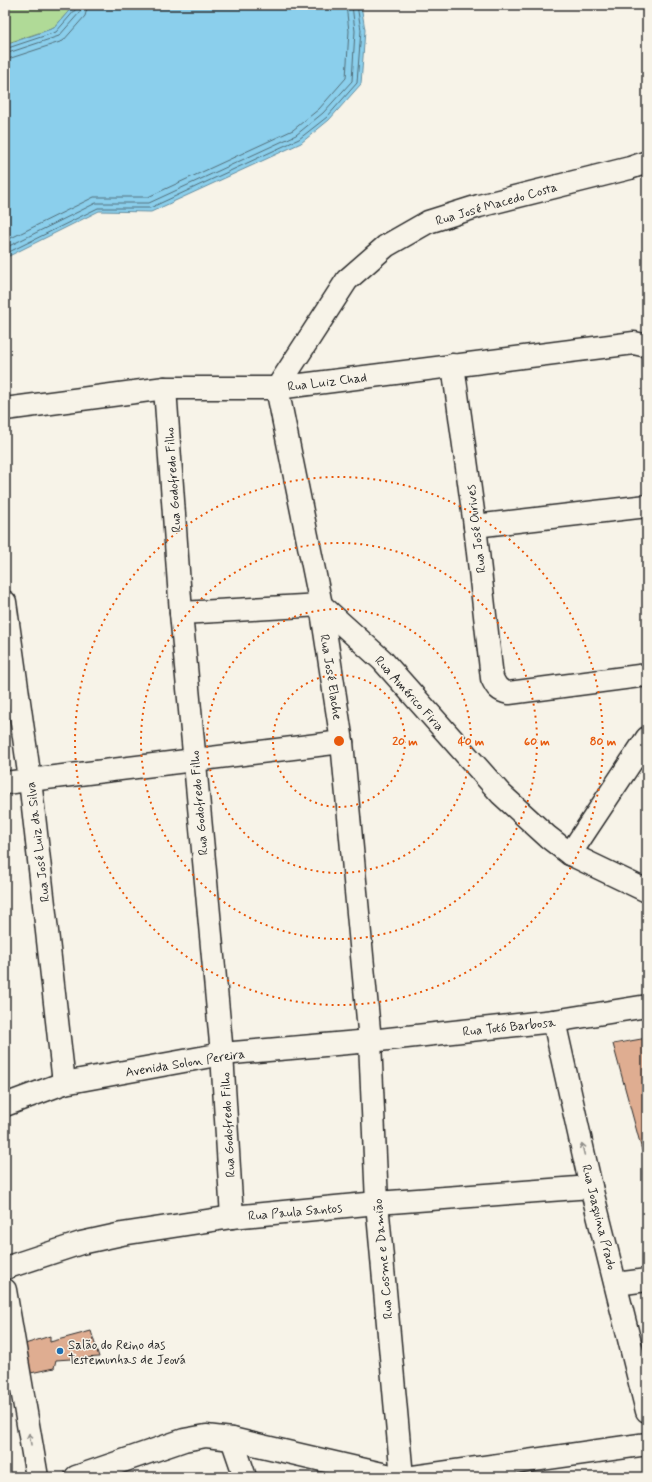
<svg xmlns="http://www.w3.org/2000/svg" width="652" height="1482" font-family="Mynerve,sans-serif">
<rect width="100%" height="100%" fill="#f7f3e8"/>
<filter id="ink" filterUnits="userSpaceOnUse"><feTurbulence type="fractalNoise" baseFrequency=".025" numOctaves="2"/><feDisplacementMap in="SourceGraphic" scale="8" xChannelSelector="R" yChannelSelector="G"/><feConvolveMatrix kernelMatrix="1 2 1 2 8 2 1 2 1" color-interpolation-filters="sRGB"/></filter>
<g filter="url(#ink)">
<path fill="#b0da97" stroke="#6e8261" d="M5 5H74L54 28 5 44Z"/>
<path fill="#8bcfec" stroke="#658d9f" d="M74 5H361L365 30 361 84 329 120 301 143 151 212 99 211 5 258V45L54 28Z"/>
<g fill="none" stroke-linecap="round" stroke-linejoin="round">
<g stroke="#516d78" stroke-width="1">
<path d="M5 49 56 32 76 9 77 5"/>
<path d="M5 54 59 36 80 12 82 5"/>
<path d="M5 60 63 41 85 16 88 5"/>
<path d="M5 241 94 197H148L293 130 319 109 346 78 349 31 346 5"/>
<path d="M5 248 96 203H149L296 135 323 113 352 81 355 31 352 5"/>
<path d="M5 254 98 208H150L299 139 327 117 357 83 361 30 357 5"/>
</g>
</g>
<g fill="#dfad91" stroke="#2b2b2b">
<path d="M647 1038V1154H643L613 1044Z"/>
<path d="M91 1331 99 1357 56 1360 54 1368 26 1374 22 1345 50 1336V1342Z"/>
</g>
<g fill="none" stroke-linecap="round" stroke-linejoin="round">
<g stroke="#2b2b2b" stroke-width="25">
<g id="minor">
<path d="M453 365 475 526 492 678C496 687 499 691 509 693L647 675"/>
<path d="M165 388 181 613 222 1054 232 1217"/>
<path d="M5 409 165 388H277L634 343 647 346"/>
<path d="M475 526 647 506"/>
<path d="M5 602 30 780 64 1083"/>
<path d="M181 613 321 605 382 660 501 794 548 837 570 854 647 891"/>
<path d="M5 783 342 742"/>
<path d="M570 854 647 738"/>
<path d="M554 1021 591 1187 647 1411"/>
<path d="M5 1268 81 1243 122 1234 232 1217 377 1203 591 1187"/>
<path d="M616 1284 647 1280"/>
<path d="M5 1290 37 1477"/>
<path d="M232 1439 245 1477"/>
<path d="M76 1477 184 1440 206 1436 232 1439 395 1477"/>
<path d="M402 1477 377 1203 370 1041 342 742 321 605 277 388 347 280 386 246 428 222 479 206 630 168 647 162"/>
<path d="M413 1477 647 1444"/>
</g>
</g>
<g stroke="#2b2b2b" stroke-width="25">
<path id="secondary" d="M5 1105 64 1083 222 1054 370 1041 554 1021 647 1006"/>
</g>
<use href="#minor" stroke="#f7f3e8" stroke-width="22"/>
<use href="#secondary" stroke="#f7f3e8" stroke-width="22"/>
</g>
<defs><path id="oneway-shaft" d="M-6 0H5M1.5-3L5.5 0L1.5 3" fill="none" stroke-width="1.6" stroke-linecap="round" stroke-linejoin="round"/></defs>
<g stroke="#918f8a">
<use href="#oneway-shaft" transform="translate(583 1149) rotate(-103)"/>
<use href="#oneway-shaft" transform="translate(30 1439) rotate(-100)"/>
</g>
</g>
<g fill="none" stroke="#e8590c" stroke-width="2" stroke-dasharray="2 4">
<circle cx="339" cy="741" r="66"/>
<circle cx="339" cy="741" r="132"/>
<circle cx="339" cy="741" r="198"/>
<circle cx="339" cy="741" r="264"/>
</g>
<circle fill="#1f6fb2" stroke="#f7f3e8" stroke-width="1.5" cx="60" cy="1351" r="4"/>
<g text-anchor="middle" stroke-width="3" stroke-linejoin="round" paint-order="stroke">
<g font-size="13" fill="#2b2b2b" stroke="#f7f3e8">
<text transform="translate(496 203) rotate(-16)" y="5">Rua José Macedo Costa</text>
<text transform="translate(327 381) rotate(-7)" y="5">Rua Luiz Chad</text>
<text transform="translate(172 480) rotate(-94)" y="5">Rua Godofredo Filho</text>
<text transform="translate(475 529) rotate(-97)" y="5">Rua José Ourives</text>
<text transform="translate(332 677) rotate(81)" y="5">Rua José Elache</text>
<text transform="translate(410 693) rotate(48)" y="5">Rua Américo Firia</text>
<text transform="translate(198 803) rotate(-95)" y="5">Rua Godofredo Filho</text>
<text transform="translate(37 842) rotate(-97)" y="5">Rua José Luiz da Silva</text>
<text transform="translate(509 1026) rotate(-6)" y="5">Rua Totó Barbosa</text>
<text transform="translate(185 1062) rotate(-9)" y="5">Avenida Solon Pereira</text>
<text transform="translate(227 1125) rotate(-93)" y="5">Rua Godofredo Filho</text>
<text transform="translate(295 1211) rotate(-5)" y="5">Rua Paula Santos</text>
<text transform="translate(600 1217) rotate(76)" y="5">Rua Joaquina Prado</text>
<text transform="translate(382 1259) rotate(-95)" y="5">Rua Cosme e Damião</text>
</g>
<g font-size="13" fill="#2b2b2b" stroke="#f7f3e8" text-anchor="start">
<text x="68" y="1349">Salão do Reino das<tspan x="68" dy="15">Testemunhas de Jeová</tspan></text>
</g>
</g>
<circle cx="339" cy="741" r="6" fill="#e8590c" stroke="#f7f3e8" stroke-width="2"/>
<g font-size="12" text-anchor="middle" font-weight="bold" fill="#e8590c" stroke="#f7f3e8" stroke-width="3" stroke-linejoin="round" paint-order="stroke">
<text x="405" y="745">20 m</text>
<text x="471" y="745">40 m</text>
<text x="537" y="745">60 m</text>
<text x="603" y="745">80 m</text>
</g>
<rect width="652" height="1482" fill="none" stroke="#f7f3e8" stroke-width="20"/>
<rect x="10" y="10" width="632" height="1462" fill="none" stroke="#2b2b2b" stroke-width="1.5" filter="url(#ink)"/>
</svg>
